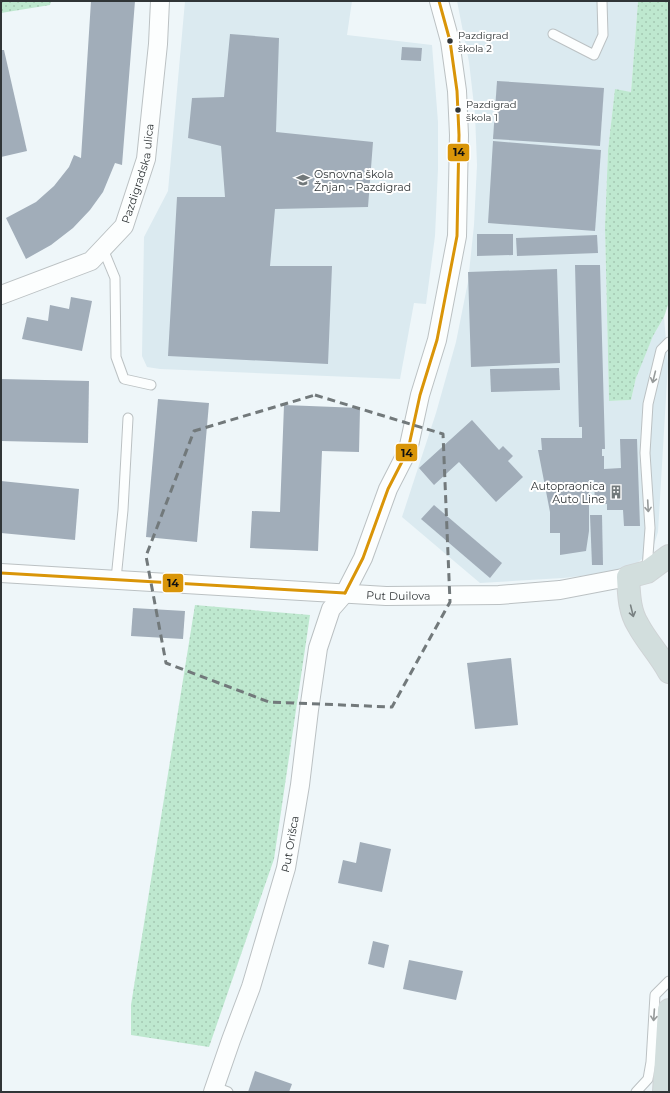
<svg xmlns="http://www.w3.org/2000/svg" width="670" height="1093" font-family="Montserrat,sans-serif">
<defs>
<pattern id="green-dots" width="8" height="8" patternUnits="userSpaceOnUse"><rect width="8" height="8" fill="#bee8cf"/><path d="M2 2h.1M6 6h.1" fill="none" stroke="#a4c8b2" stroke-width="1.8" stroke-linecap="round"/></pattern>
</defs>
<rect width="100%" height="100%" fill="#eef6f9"/>
<g fill="#dbeaf0">
<path d="M185 1H352L347 35 432 45 438 122V169L435 236 426 304 414 303 400 379 160 369 147 367 142 356 144 237 168 191Z"/>
<path d="M457 1H638L631 92 615 90 608 150 605 227 609 401 631 400 636 378 643 359 653 336 664 317 668 364 658 532 652 551 637 563 607 573 563 578 480 583 402 517 436 413 456 342 468 282 474 225 477 165 475 114 469 62Z"/>
</g>
<g fill="url(#green-dots)">
<path d="M1 1H51L50 5 1 13Z"/>
<path d="M638 1H669V302L664 317 653 336 636 378 631 400 609 401 605 227 608 150 615 89 631 92Z"/>
<path d="M195 605 310 615 274 859 209 1047 131 1035V1005Z"/>
</g>
<g fill="#a1adb9">
<path d="M91 1H135L122 165 115 163 103 192 90 210 73 228 51 245 26 259 6 218 36 202 54 186 69 167 74 155 81 158Z"/>
<path d="M230 34 279 38 276 132 373 142 368 207 275 209 270 266H332L328 364 168 356 177 197H225L221 146 188 138 192 98 224 97Z"/>
<path d="M402 47 422 48 421 61 401 60Z"/>
<path d="M1 50H4L27 151 1 157Z"/>
<path d="M497 81 604 88 600 146 493 139Z"/>
<path d="M493 141 601 150 595 231 488 223Z"/>
<path d="M477 234H513V255L477 256Z"/>
<path d="M597 235 598 253 517 256 516 238Z"/>
<path d="M575 265H600L605 449H602V456H604V469L621 468 620 439H637L640 526H624L623 510H607V504H595L594 480H589V531L586 551 560 555V533H550V512L538 450H542L541 438H582V427H579Z"/>
<path d="M557 269 560 363 471 367 468 272Z"/>
<path d="M71 297 92 301 82 351 22 339 27 317 48 321 50 305 69 309Z"/>
<path d="M559 368 560 390 491 392 490 369Z"/>
<path d="M1 379 89 381 88 443 1 441Z"/>
<path d="M158 399 209 403 197 542 146 537Z"/>
<path d="M284 405 360 408 359 452 322 451 318 551 250 548 252 511 280 512Z"/>
<path d="M472 420 499 450 503 446 513 456 508 461 523 477 496 502 459 462 434 485 419 468Z"/>
<path d="M1 481 79 489 75 540 1 533Z"/>
<path d="M434 505 502 563 490 578 421 519Z"/>
<path d="M590 515H602L603 565H592Z"/>
<path d="M133 608 185 611 183 639 131 636Z"/>
<path d="M511 658 518 725 475 729 467 663Z"/>
<path d="M360 842 391 849 382 892 338 883 343 860 356 863Z"/>
<path d="M373 941 389 945 384 968 368 964Z"/>
<path d="M409 960 463 971 456 1000 403 989Z"/>
<path d="M255 1071 292 1084 289 1092H248Z"/>
</g>
<g fill="none" stroke-linecap="round" stroke-linejoin="round">
<g stroke="#bbc1c3" stroke-width="11">
<g id="service">
<path d="M553 34 594 55 603 35 602 1"/>
<path d="M103 249 115 278 116 357 124 379 151 385"/>
<path d="M647 569 650 528 645 453 648 404 661 350 669 342"/>
<path d="M116 579 123 510 128 418"/>
<path d="M215 1087 228 1092"/>
<path d="M636 1092 648 1079 651 1062 655 995 669 981"/>
</g>
</g>
<g stroke="#bbc1c3" stroke-width="20">
<g id="minor">
<path id="s1" d="M1 295 91 261 124 226 146 159 158 44 160 1"/>
<path id="s2" d="M1 573 386 596 499 595 560 590 628 577"/>
<path id="s3" d="M213 1092 231 1040 251 987 286 868 300 785 309 710 318 648 331 609 345 593 363 558 388 489 408 450 420 395 437 340 457 236 459 135 457 91 450 41 439 1"/>
</g>
</g>
<g stroke="#cfd3d5" stroke-width="24">
<g id="trunk">
<path d="M669 556 647 572 628 577C629 593 629 611 638 625 647 642 660 655 669 672"/>
<path d="M664 1092 669 1010"/>
</g>
</g>
<use href="#service" stroke="#fcfefe" stroke-width="9"/>
<use href="#minor" stroke="#fcfefe" stroke-width="18"/>
<use href="#trunk" stroke="#d2dedd" stroke-width="22"/>
<g stroke="#fff" stroke-width="6">
<g id="bus-1">
<path d="M1 573 345 593"/>
<path d="M345 593 363 558 388 489 408 450 420 395 437 340 457 236 459 135 457 91 450 41 439 1"/>
</g>
</g>
<use href="#bus-1" stroke="#d99508" stroke-width="3"/>
</g>
<defs><path id="oneway-shaft" d="M-6 0H5M1.5-3L5.5 0L1.5 3" fill="none" stroke-width="1.6" stroke-linecap="round" stroke-linejoin="round"/></defs>
<g stroke="#969a9a">
<use href="#oneway-shaft" transform="translate(654 377) rotate(104)"/>
<use href="#oneway-shaft" transform="translate(648 506) rotate(87)"/>
<use href="#oneway-shaft" transform="translate(654 1015) rotate(94)"/>
</g>
<use stroke="#798182" href="#oneway-shaft" transform="translate(632 611) rotate(76)"/>
<path fill="none" stroke="#72797b" stroke-width="3" stroke-dasharray="8 5" stroke-linejoin="round" d="M315 395 443 434 450 602 392 707 269 702 166 663 146 556 194 431Z"/>
<defs>
<g id="school-bare" transform="scale(1.08)"><path d="M0-5L7-2L0 1L-7-2ZM-4 1L0 2.5L4 1V4Q0 6-4 4Z" fill="#72797b" stroke="#fff" stroke-width="2.5" paint-order="stroke"/></g>
<g id="building-bare" transform="scale(1.08)"><path d="M-4-6H4V6H1V3H-1V6H-4ZM-2.5-4.3h1.7v1.8h-1.7ZM.8-4.3h1.7v1.8H.8ZM-2.5-1h1.7V.8h-1.7ZM.8-1h1.7V.8H.8Z" fill="#72797b" stroke="#fff" stroke-width="2.5" paint-order="stroke"/></g>
</defs>
<g fill-rule="evenodd">
<use href="#school-bare" x="303" y="180"/>
<use href="#building-bare" x="616" y="492"/>
</g>
<g fill="#303537" stroke="#fff" stroke-width="1.5">
<circle cx="450" cy="41" r="3.5"/>
<circle cx="458" cy="110" r="3.5"/>
</g>
<g text-anchor="middle" stroke-width="4" stroke-linejoin="round" paint-order="stroke">
<g font-size="10" fill="#303537" stroke="#fff" text-anchor="start">
<text x="458" y="39">Pazdigrad<tspan x="458" dy="13">škola 2</tspan></text>
<text x="466" y="108">Pazdigrad<tspan x="466" dy="13">škola 1</tspan></text>
</g>
<g font-size="11" fill="#303537" stroke="#fff">
<text dy="4" stroke="none"><textPath href="#s1" startOffset="199">Pazdigradska ulica</textPath></text>
<text dy="4" stroke="none"><textPath href="#s2" startOffset="398">Put Duilova</textPath></text>
<text dy="4" stroke="none"><textPath href="#s3" startOffset="260">Put Orišca</textPath></text>
</g>
<g font-size="11" fill="#303537" stroke="#fff" text-anchor="start">
<text x="314" y="178">Osnovna škola<tspan x="314" dy="13">Žnjan - Pazdigrad</tspan></text>
<text x="605" y="490" text-anchor="end">Autopraonica<tspan x="605" dy="13">Auto Line</tspan></text>
</g>
</g>
<g stroke="#fff" stroke-width="1.5">
<rect x="447" y="143" width="23" height="19" rx="4" fill="#d99508"/>
<rect x="395" y="443" width="23" height="19" rx="4" fill="#d99508"/>
<rect x="162" y="573" width="22" height="20" rx="4" fill="#d99508"/>
</g>
<g font-size="11" text-anchor="middle" font-weight="bold" fill="#111">
<text x="459" y="156">14</text>
<text x="407" y="457">14</text>
<text x="173" y="587">14</text>
</g>
<rect width="670" height="1093" fill="none" stroke="#303537" stroke-width="4"/>
</svg>
